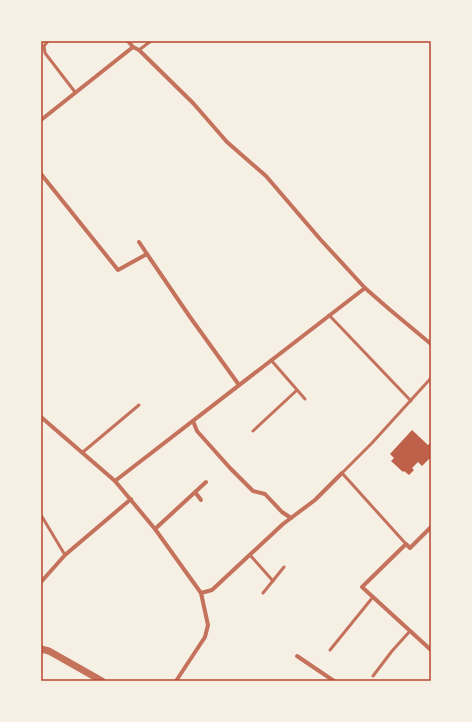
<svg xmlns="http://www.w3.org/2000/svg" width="472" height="722" font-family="Inter,sans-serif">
<rect width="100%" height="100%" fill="#f6efe4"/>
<path fill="#bf614a" d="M412 430 428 445 431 442V457L422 466 418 462 412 468 414 470 409 475 404 471 403 472 391 461 394 458 390 454Z"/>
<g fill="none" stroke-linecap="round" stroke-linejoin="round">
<g stroke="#c5725c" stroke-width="3">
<path d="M48 41 44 46 45 53 75 92"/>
<path d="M139 50 151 41"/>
<path d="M329 315 411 401"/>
<path d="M271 360 305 399"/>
<path d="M253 431 296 391"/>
<path d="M83 452 139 405"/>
<path d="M41 515 65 555"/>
<path d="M406 544 342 473 372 443 431 378"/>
<path d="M250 555 273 581"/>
<path d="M263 593 284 567"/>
<path d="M330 650 373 597"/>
<path d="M373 676 392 651 410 631"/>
</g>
<g stroke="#c5725c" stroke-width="4">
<path d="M128 41 133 47 139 50 193 103 227 142 266 176 320 239 365 288 389 309 431 344"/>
<path d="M41 120 133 47"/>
<path d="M41 174 118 270 147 254 190 317 239 385"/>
<path d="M139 242 147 254"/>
<path d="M41 417 115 481 155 529 201 593 208 625 205 637 176 681"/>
<path d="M193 421 197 431 230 468 253 491 265 494 282 512 291 518"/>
<path d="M115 481 365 288"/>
<path d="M195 492 201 500"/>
<path d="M431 527 410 548 406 544 362 587 431 650"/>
<path d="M155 529 206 482"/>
<path d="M41 582 65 555 131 499"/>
<path d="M201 593 212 590 283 524 315 500 342 473"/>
<path d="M297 656 334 681"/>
</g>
<path stroke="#c5725c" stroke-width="7" d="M41 649 49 651 102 681"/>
</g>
<rect width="472" height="722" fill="none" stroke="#f6efe4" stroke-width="84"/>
<rect x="42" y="42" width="388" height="638" fill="none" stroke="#b5482f" stroke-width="1.5"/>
</svg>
